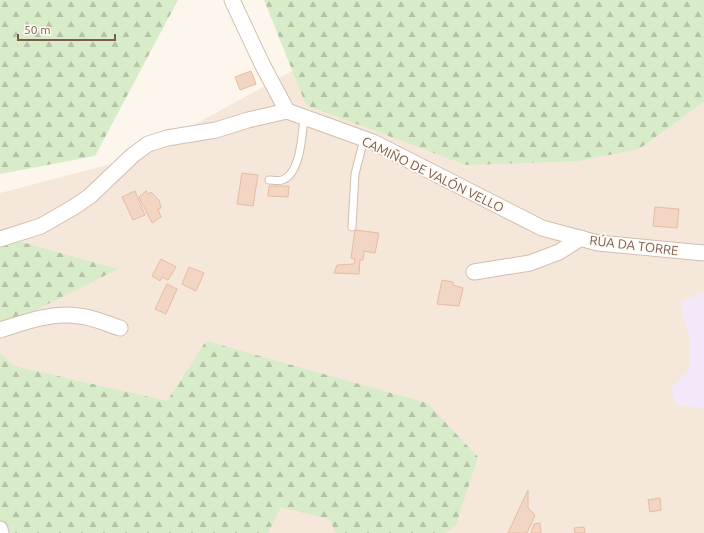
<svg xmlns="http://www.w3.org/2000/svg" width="704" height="533" font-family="Ubuntu,sans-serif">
<defs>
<pattern id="forest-firs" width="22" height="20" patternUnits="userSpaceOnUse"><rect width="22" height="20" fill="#d8ecc9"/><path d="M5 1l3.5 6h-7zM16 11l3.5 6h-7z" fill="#b4c2a5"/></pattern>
</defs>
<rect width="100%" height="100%" fill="#fdf6ec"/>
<path fill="#f5e8da" d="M301 66 704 98V533H0V193L134 158Z"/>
<path fill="#f3e8fa" d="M704 292V409L676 404 671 388 686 373 690 365 689 337 682 312 681 302Z"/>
<g fill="url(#forest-firs)">
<path d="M0 0H178L95 156 0 174Z"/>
<path d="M264 0H704V102L639 149 578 161 466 165 306 105Z"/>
<path d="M0 236 118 269 0 328Z"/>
<path d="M206 341 427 403 478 457 456 525 445 533H336L329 519 281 507 268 533H0V353L14 366 167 401Z"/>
</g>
<g fill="#f3d5c3" stroke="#e6bba3">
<path d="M251 71 256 84 240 90 235 77Z"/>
<path d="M242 173 258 175 253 206 237 204Z"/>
<path d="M269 186H289L288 197 268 196Z"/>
<path d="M135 191 145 215 133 220 122 197Z"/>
<path d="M146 191 149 194 151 192 159 200 161 208 158 209 161 217 152 223 139 197Z"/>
<path d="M655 207 679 209 677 228 653 226Z"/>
<path d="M355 230 379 233 375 253 364 251 363 260H360L359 274 334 273 337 265 354 264 355 259 351 258Z"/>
<path d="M161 259 176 267 168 280 162 277 160 281 152 276Z"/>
<path d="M189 267 204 273 196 291 182 284Z"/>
<path d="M442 280 453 282V285L463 288 459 306 437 304Z"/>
<path d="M167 284 177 289 166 314 155 309Z"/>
<path d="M528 490V508L535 515 527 533H508Z"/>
<path d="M660 498 661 510 650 512 648 500Z"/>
<path d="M540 523 541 533H531L534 524Z"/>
<path d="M584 527 585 533H575L574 528Z"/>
</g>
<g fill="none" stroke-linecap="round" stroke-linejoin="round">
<g stroke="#d1beb0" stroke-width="9">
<g id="lane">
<path d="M269 180C273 180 278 181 282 180 301 174 302 134 304 117"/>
<path d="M352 227 355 174 364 139"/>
</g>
</g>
<g stroke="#d1beb0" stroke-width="17">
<g id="street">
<path d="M232 0 262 64 287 111"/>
<path d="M0 239 41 226 74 207 90 196 133 155 148 144 167 138 216 130 248 120 287 111 373 142 542 228 598 243 704 253"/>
<path d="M474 272 530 263 559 252 581 238"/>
<path d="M0 330C25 322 52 312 79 316 93 317 107 324 120 328"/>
<path d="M0 529 1 533"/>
</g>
</g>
<use href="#lane" stroke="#fff" stroke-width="7"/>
<use href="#street" stroke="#fff" stroke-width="15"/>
</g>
<g text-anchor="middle" stroke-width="3.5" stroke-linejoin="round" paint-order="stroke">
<g font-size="13" fill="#7a5c4d" stroke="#fffaf3">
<text transform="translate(433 174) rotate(26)" y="5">CAMIÑO DE VALÓN VELLO</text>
<text transform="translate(634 245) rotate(7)" y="5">RÚA DA TORRE</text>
</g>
</g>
<path d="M18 34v6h97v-6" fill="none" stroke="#7a5c4d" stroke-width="2"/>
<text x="24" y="34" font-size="12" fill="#7a5c4d" stroke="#fffaf3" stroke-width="3" paint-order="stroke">50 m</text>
</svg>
